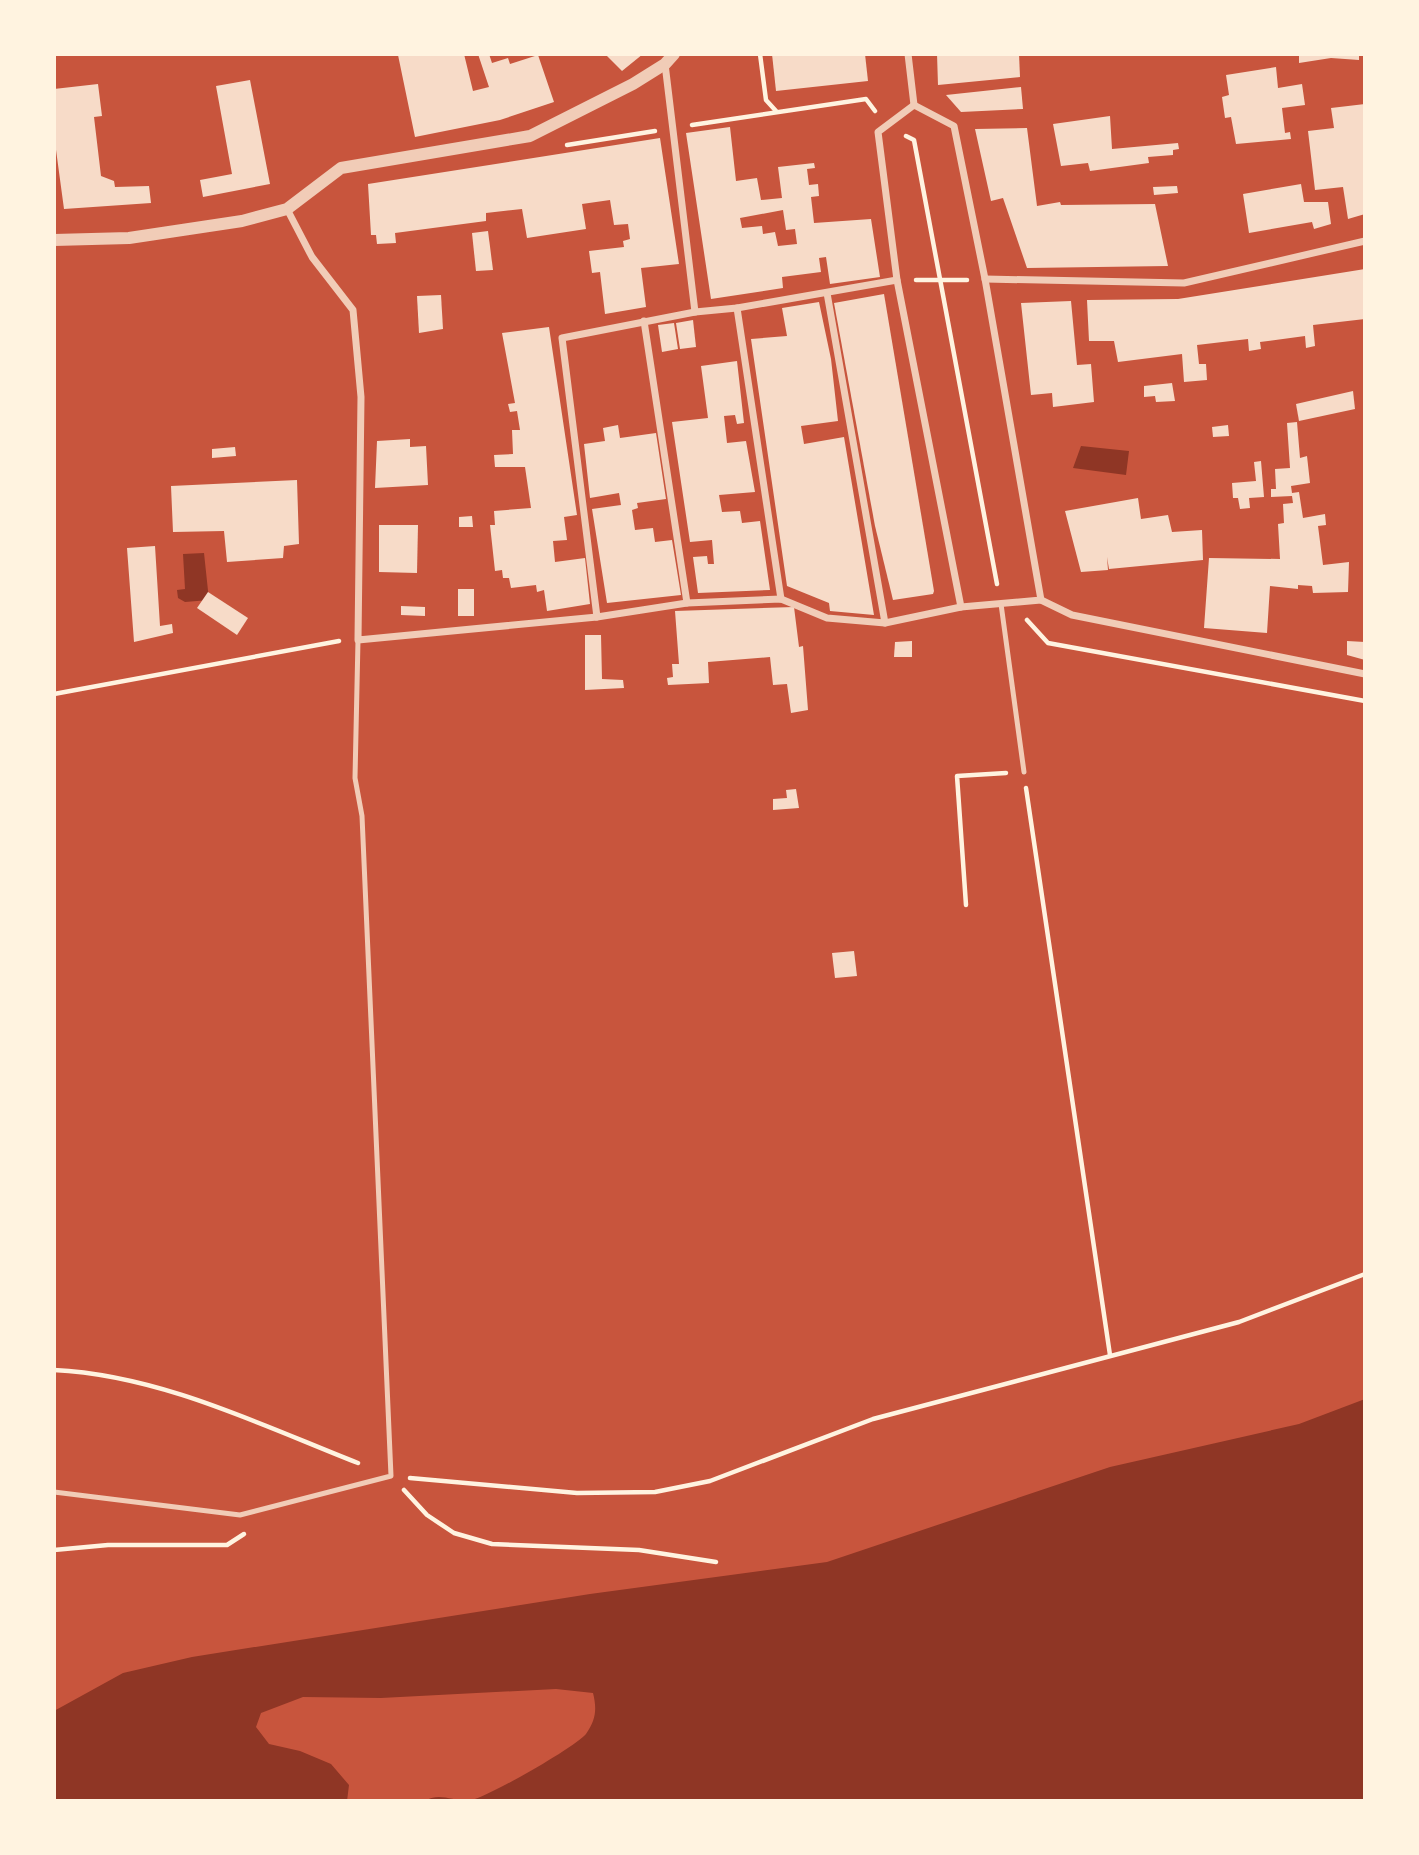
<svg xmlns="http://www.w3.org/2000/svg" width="1419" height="1855" font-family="'IBM Plex Sans',sans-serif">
<rect width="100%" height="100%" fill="#c8553d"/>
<g fill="#8f3625">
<path d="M1081 446 1129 451 1126 475 1073 468Z"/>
<path d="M204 553 209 600 185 602 178 598 177 590 185 589 183 554Z"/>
<path d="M1365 1399V1801H424C441 1791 455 1803 472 1800 491 1795 574 1748 586 1734 596 1720 597 1709 593 1693L556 1689 381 1698 303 1697 261 1713 256 1727 269 1744 300 1751 331 1764 349 1785 347 1801H54V1711L123 1673 192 1657 590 1594 827 1562 1110 1467 1299 1424Z"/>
</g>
<g fill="#f7dbc8" fill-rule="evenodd">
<path d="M464 54 473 91 489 87 478 54H489L492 63 508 58 510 64 538 55 554 102 500 120 415 137 398 55Z"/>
<path d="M605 54H643L622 71Z"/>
<path d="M772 54H865L868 81 776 91Z"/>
<path d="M937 54H1019L1020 77 938 85Z"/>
<path d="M1299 54H1359V60L1331 58 1299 63Z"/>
<path d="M1276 67 1278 88 1302 84 1305 105 1282 108 1285 133 1290 132 1291 139 1236 144 1231 117 1225 118 1222 97 1229 95 1226 75Z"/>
<path d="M250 80 270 184 203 197 200 180 232 174 216 86Z"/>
<path d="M98 84 102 116 94 117 101 176 114 181 115 187 149 186 151 203 64 209 54 135V89Z"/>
<path d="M1021 87 1023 109 961 112 946 95Z"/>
<path d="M1365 104V214L1348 219 1343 187 1315 190 1308 131 1334 128 1331 108Z"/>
<path d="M1110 116 1112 149 1178 143 1179 149 1173 150V155L1148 157 1149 163 1090 171 1088 163 1061 166 1053 124Z"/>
<path d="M730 127 736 181 757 178 761 200 782 198 778 167 814 163 815 168 807 169 809 185 818 184 819 196 811 197 814 223 871 219 880 277 830 284 826 257 819 258 821 272 782 277 783 288 711 299 686 133ZM783 210 786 230 795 229 797 244 778 246 775 232 763 234 762 226 742 228 740 218Z"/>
<path d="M1027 128 1037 206 1060 202 1061 205 1155 204 1168 266 1027 268 1003 198 991 201 975 129Z"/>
<path d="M660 138 679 264 641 268 646 307 605 314 600 272 592 273 589 251 624 247 623 241 630 239 628 224 614 225 610 200 582 204 586 229 527 238 522 209 486 213V221L395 233 396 243 377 244 376 235H371L368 184Z"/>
<path d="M1301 184 1304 202H1328L1331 224 1314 229 1312 222 1249 233 1243 194Z"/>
<path d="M1177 186 1178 193 1154 195 1153 187Z"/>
<path d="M488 231 493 270 476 271 472 233Z"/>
<path d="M1365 269V319L1313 325 1315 346 1306 348 1305 336 1260 342 1261 349 1249 351 1248 339 1197 345 1199 364H1206L1207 380 1184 382 1182 354 1118 362 1114 341H1089L1087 300 1178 299Z"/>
<path d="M884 294 934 591 933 594 893 600 875 526 834 303Z"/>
<path d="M441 295 443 329 419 333 417 296Z"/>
<path d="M1071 301 1077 365 1091 364 1094 402 1053 407 1052 393 1031 395 1021 303Z"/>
<path d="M819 302 831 359 838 421 801 426 804 444 844 437 874 615 830 611 829 603 787 586 751 339 787 336 782 308Z"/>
<path d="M693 320 696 347 680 349 676 323Z"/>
<path d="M674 323 678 349 662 352 658 325Z"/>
<path d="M549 327 577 515 564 517 567 540 553 541 555 562 585 558 590 604 547 611 544 590 537 592 536 585 511 588 509 578H503L502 570 495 571 490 525H495L494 511 531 508 525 467H495L494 455 513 454 512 430H520L517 411 510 412 508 404 515 403 502 333Z"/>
<path d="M737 361 744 423 737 424 735 415 724 416 727 443 746 441 755 492 719 495 722 512 740 511 742 523 760 521 770 590 698 593 693 557 707 556 708 564H714L712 540 690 542 672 422 708 418 701 366Z"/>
<path d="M1172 383 1175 401 1156 402 1155 396 1144 397V386Z"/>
<path d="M1353 391 1355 409 1299 421 1296 404Z"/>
<path d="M1297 422 1300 458 1307 456 1310 483 1291 486 1292 493 1299 492 1303 518 1325 514 1326 525 1318 526 1323 565 1349 562 1348 592 1313 593 1312 586 1298 585V589L1270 586 1267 633 1204 628 1209 558 1280 559 1278 524 1284 523 1283 504 1293 503 1292 496 1271 497V489H1276L1275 469 1290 468 1287 423Z"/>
<path d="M618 425 620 438 656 433 666 499 637 503 638 508 632 510 635 530 653 528 655 542 672 540 681 595 607 603 592 509 621 505 619 493 590 498 584 444 605 441 603 428Z"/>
<path d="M1228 425 1229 436 1213 437 1212 427Z"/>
<path d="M410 439V447L426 446 428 485 375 488 377 441Z"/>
<path d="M235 447 236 456 212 458V449Z"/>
<path d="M1261 461 1264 497 1249 498 1250 508 1240 509 1238 498H1233L1232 483 1256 481 1254 462Z"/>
<path d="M297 480 299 544 284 546 283 558 227 562 224 531 173 532 171 486Z"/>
<path d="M1138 498 1141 519 1168 515 1172 532 1202 530 1203 560 1109 569 1107 557 1108 570 1081 572 1065 511Z"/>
<path d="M472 516 473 527H459V517Z"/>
<path d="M379 525H418L417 573 379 572Z"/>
<path d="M155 546 160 626 172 624 173 633 134 642 127 548Z"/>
<rect x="458" y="589" width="16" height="27"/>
<path d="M208 592 248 618 237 635 197 608Z"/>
<path d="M401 606 425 607V616L401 615Z"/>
<path d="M794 607 799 647 803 646 808 710 791 713 787 684 773 685 770 657 708 662 709 683 668 685 667 678 673 677 672 664H679L675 611Z"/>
<path d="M585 635H601L602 679 623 680 624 688 585 690Z"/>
<path d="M912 641V657H894L895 642Z"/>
<path d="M1347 641 1365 642V660L1347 655Z"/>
<path d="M796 789 799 808 773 810V799L787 798 786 790Z"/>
<path d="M854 951 857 976 835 978 832 953Z"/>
</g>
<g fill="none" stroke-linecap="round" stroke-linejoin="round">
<g stroke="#fff3e0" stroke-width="4.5">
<path d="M760 54 766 100 776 111"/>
<path d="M692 125 866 99 875 111"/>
<path d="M906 136 914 140 997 584"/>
<path d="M567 145 655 131"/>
<path d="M916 280H967"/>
<path d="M1027 620 1048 643 1365 701"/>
<path d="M54 694 339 641"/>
<path d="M1026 788 1110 1355"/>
<path d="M966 905 957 776 1006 773"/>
<path d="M54 1370C160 1375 261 1425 358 1463"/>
<path d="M410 1478 577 1493 655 1492 710 1481 873 1419 1239 1322 1365 1274"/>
<path d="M404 1490 427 1515 454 1533 492 1544 639 1550 716 1562"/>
<path d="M54 1550 108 1545H227L244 1534"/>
</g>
<g stroke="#f1ccb7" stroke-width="5">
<path d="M1001 604 1024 772"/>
<path d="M54 1492 240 1515 391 1476 362 816 355 778 358 640"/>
</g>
<g stroke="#f1ccb7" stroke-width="7">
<path d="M908 54 914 105"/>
<path d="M665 64 695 312 737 308 897 280"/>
<path d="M914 105 954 126 985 279 1041 600 961 607 897 280 878 132Z"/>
<path d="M287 209 312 257 353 310 361 397 358 640 597 617 687 603 781 599 827 618 885 623 961 607"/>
<path d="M985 279 1184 283 1365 241"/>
<path d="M827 293 885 623"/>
<path d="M737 308 781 599"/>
<path d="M644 321 687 603"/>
<path d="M1041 600 1072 615 1365 674"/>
<path d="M597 617 562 338 695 312"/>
</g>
<path stroke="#f1ccb7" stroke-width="12" d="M54 240 129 238 242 221 287 209 341 168 530 136 633 84 665 64 674 54"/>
</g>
<rect width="1419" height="1855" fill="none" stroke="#fff3e0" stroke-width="112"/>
</svg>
